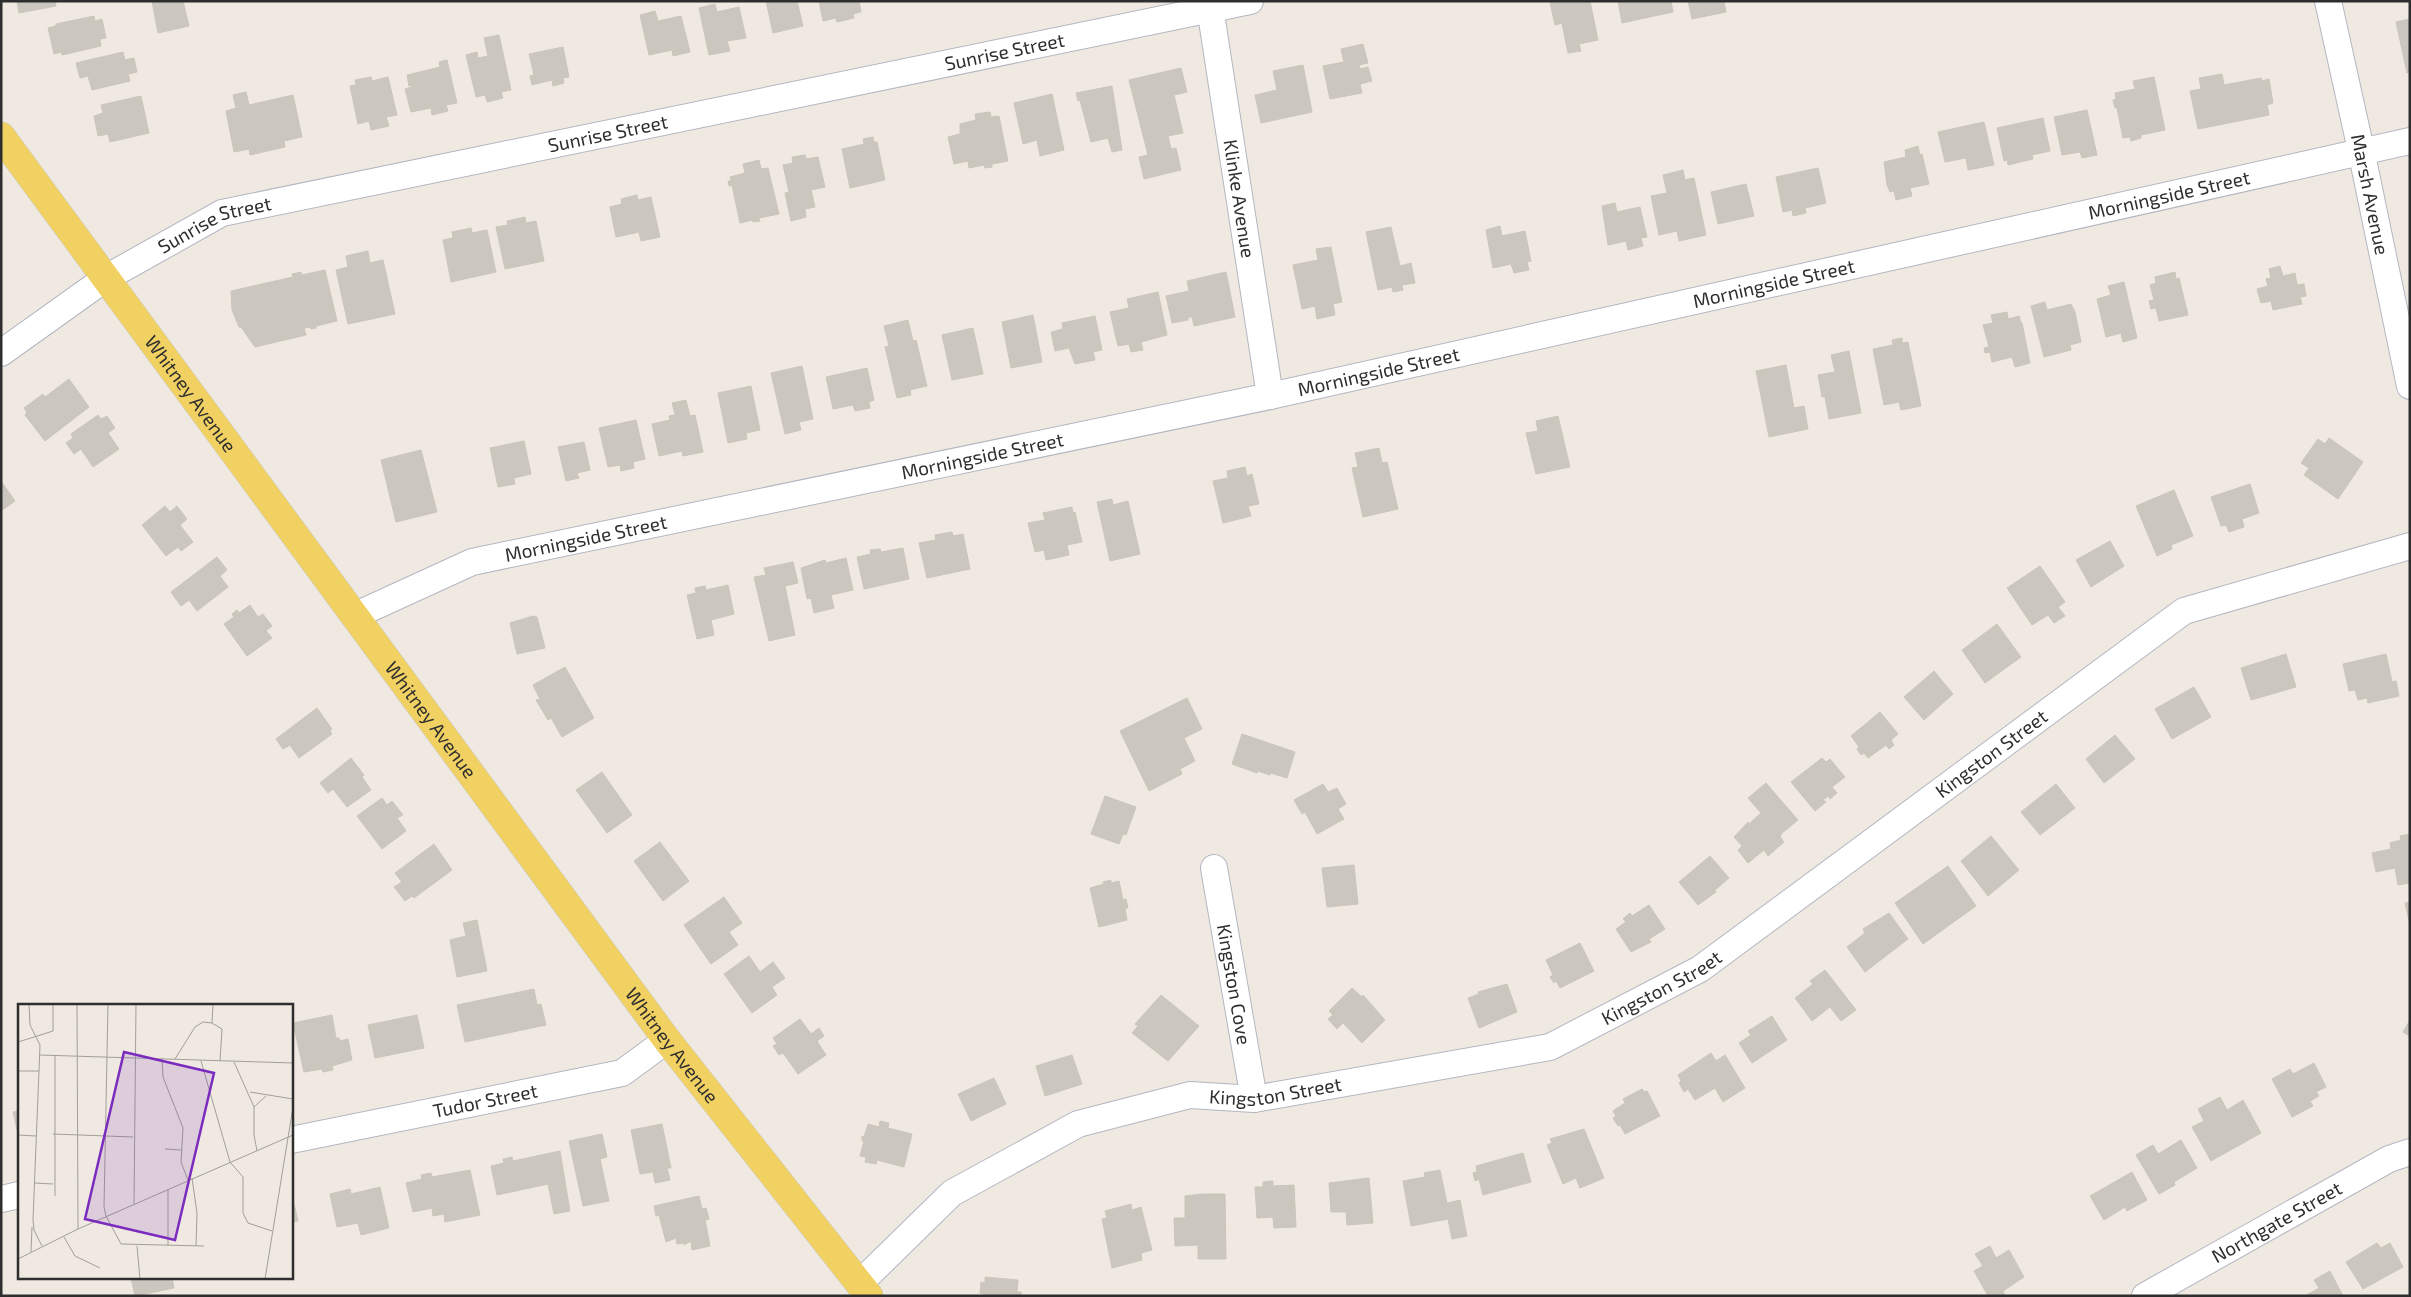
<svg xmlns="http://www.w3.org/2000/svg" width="2411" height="1297" font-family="'Exo 2',sans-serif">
<rect width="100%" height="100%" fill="#efe9e1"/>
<g fill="#cbc7bf" stroke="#cbc5ba">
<path d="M17 1H55L56 6 19 13Z"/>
<path d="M152 1H183L189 26 158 33Z"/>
<path d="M766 1H797L803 26 773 33Z"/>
<path d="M819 1H859L861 12 853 14 854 18 837 22 836 18 823 21Z"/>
<path d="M1590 1 1598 40 1579 44 1581 51 1568 53 1562 23 1555 25 1550 2Z"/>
<path d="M1618 1H1671L1673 12 1622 23Z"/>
<path d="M1688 1H1724L1726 12 1692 19Z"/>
<path d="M715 4 717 12 739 7 746 38 727 41 730 51 709 55 699 8Z"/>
<path d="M655 11 658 21 681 16 690 52 673 56 672 50 649 55 640 15Z"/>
<path d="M94 16 95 21 102 19 106 38 100 39 101 46 62 55 61 52 54 54 48 28 56 26V24Z"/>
<path d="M2410 19V72L2407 73 2396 22Z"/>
<path d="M499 35 511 90 501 92 503 98 487 102 485 95 476 97 466 55 477 52 478 58 488 56 484 38Z"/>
<path d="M1363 44 1368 63 1359 65 1360 69 1368 67 1372 81 1360 84 1362 93 1330 99 1323 66 1344 62 1341 49Z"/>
<path d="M563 47 569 77 563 78 564 83 553 86 552 80 532 85 530 76 534 75 529 54Z"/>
<path d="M123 52 125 60 134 58 137 72 128 74 130 81 92 90 88 76 80 78 76 63Z"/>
<path d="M447 60 457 103 446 105 448 111 432 115 431 108 411 112 405 89 415 86V85L409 86 407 75 440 67 439 62Z"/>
<path d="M1303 65 1312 112 1261 123 1255 95 1277 90 1273 71Z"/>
<path d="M1181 68 1187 92 1174 95 1183 133 1168 136 1171 149 1176 148 1181 170 1144 179 1139 157 1148 155 1129 80Z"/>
<path d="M2222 74 2224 85 2261 78 2262 81 2269 79 2273 103 2267 105 2269 115 2198 129 2190 91 2201 89 2199 78Z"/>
<path d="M371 77 372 81 388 77 397 115 386 117 389 126 371 130 369 121 358 124 350 86 356 85 355 80Z"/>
<path d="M2154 77 2165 130 2141 135V138L2131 141 2130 137 2123 138 2117 108H2115L2113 100 2116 99 2115 93 2135 89 2133 81Z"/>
<path d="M1112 86 1122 150 1112 152 1108 138 1091 142 1080 100 1078 101 1076 93Z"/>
<path d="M246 92 249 105 293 95 302 137 284 141 285 147 250 155 249 149 234 152 226 111 236 108 233 95Z"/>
<path d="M1052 94 1064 150 1040 156 1037 140 1023 144 1014 103Z"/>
<path d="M141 96 149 133 110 142 108 134 98 136 94 116 103 113 101 105Z"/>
<path d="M2087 110 2097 155 2082 158 2080 152 2062 155 2054 117Z"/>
<path d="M990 112 991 117 999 116 1008 161 992 164V167L985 168 984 165 969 168 968 161 954 164 948 137 960 134V124L976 120 975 114Z"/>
<path d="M2043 118 2050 151 2032 155 2033 159 2008 165 2007 160 2004 161 1997 128Z"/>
<path d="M1984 122 1994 165 1968 170 1966 158 1945 162 1938 132Z"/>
<path d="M873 137 874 142H877L885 180 850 188 842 149 864 144 863 139Z"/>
<path d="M1918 146 1920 155 1922 154 1929 184 1910 188 1912 196 1896 200 1894 191 1890 192 1887 185 1884 162 1906 157 1905 150Z"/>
<path d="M805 155 806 159 818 157 825 187 811 190 815 207 805 209 806 217 791 221 785 193 789 192 783 165 793 163 792 157Z"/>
<path d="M759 160 761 169 768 168 779 214 759 218 760 221 753 222V220L740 223 732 185 729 186 728 181H731L730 177 745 173 743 164Z"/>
<path d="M1818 168 1826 203 1805 208 1806 213 1793 216 1792 210 1783 212 1776 177Z"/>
<path d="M1683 170 1685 180 1694 178 1706 235 1679 241 1677 231 1659 235 1651 196 1667 193 1663 175Z"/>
<path d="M1746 184 1754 216 1718 224 1711 192Z"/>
<path d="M637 195 638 200 651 197 660 237 641 241 639 232 616 237 610 207 622 204 621 199Z"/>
<path d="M1615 203 1617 212 1640 207 1647 237 1641 238 1643 246 1628 250 1626 241 1608 245 1602 206Z"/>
<path d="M525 217 526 223 536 221 544 261 505 269 496 227 508 225 507 221Z"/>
<path d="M1500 226 1502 236 1525 231 1531 261 1527 262 1529 270 1514 273 1511 264 1493 268 1486 230Z"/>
<path d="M1391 227 1400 266 1411 263 1415 283 1402 285 1403 290 1393 292 1392 287 1378 290 1366 232Z"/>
<path d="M471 228 472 233 487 230 496 272 451 282 443 240 453 238 452 232Z"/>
<path d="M1331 247 1342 302 1333 304 1335 315 1317 319 1315 306 1302 309 1293 265 1318 260 1316 249Z"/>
<path d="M368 251 370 263 383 260 395 314 348 324 336 270 348 267 346 256Z"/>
<path d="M2280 266 2283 276 2295 273 2297 285 2304 284 2306 296 2300 297 2302 304 2273 310 2271 301 2261 303 2257 289 2268 286 2266 279 2271 278 2269 269Z"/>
<path d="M325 270 337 321 316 326V328L311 329 310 327 304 328 306 335 255 347 241 327H239L232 310 231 291 293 277 292 274 301 272 302 275Z"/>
<path d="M1226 272 1235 317 1194 326 1192 317H1188V320L1172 323 1166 296 1189 291 1187 281Z"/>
<path d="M2175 272 2176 279 2179 278 2188 315 2159 321 2156 308 2151 309 2149 301 2154 300 2150 285 2156 283 2155 277Z"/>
<path d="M2124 282 2137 338 2123 342 2121 333 2106 337 2097 299 2111 295 2108 286Z"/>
<path d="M1158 292 1167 335 1141 342 1143 350 1131 352 1129 344 1118 346 1110 312 1129 308 1127 299Z"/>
<path d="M2045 302 2047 310 2071 304 2075 312 2081 342 2070 345 2071 350 2044 357 2031 306Z"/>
<path d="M2007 312 2008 319 2019 316 2021 323H2022L2030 363 2015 367 2012 357 1992 362 1990 352 1985 353 1984 348 1989 347 1983 325 1993 323 1991 315Z"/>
<path d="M1033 315 1042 362 1011 368 1002 322Z"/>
<path d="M1095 316 1102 350 1093 352 1095 360 1075 364 1069 348 1055 351 1051 332 1063 329 1062 323Z"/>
<path d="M908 320 913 341 916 340 927 386 910 390 911 395 897 398 885 347 889 346 884 326Z"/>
<path d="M973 328 983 374 952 380 942 335Z"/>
<path d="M1902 338V343L1908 342 1921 406 1901 410 1899 402 1884 405 1873 349 1893 345 1892 340Z"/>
<path d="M1849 351 1861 413 1829 419 1825 397H1822L1818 375 1835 372 1831 355Z"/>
<path d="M1786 365 1794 408 1804 406 1808 429 1769 437 1756 371Z"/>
<path d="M802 366 813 419 799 422 801 430 785 434 771 373Z"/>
<path d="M867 368 874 400 869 402 870 408 855 411 853 405 833 409 826 377Z"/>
<path d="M69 379 89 407 45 441 25 415 27 412 24 408 43 394 45 397Z"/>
<path d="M751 386 760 430 746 433 747 439 728 443 718 393Z"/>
<path d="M686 400 690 416 695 415 703 452 683 456 682 451 659 456 652 424 670 420 669 416 674 415 676 418 672 403Z"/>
<path d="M98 415 101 419 107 416 115 428 108 433 119 449 93 467 81 449 74 454 66 443 73 438 71 434Z"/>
<path d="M1558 416 1570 467 1536 474 1526 433 1538 431 1536 421Z"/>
<path d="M636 420 645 459 633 462 634 468 621 471 620 465 608 467 599 428Z"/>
<path d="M2329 438 2363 462 2338 499 2304 475 2309 468 2301 463 2318 439 2325 444Z"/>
<path d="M524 441 531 474 514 478 515 484 498 487 490 448Z"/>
<path d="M584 442 590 470 577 473 579 478 566 481 558 447Z"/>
<path d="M1379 448 1382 463 1387 462 1398 509 1363 517 1352 468 1358 467 1355 453Z"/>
<path d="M421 450 437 512 396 522 381 460Z"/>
<path d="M1245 467 1247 476 1252 474 1259 504 1248 506 1251 516 1223 523 1213 481 1228 478 1227 471Z"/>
<path d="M1 481 15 501 1 511Z"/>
<path d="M2250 484 2259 513 2242 519 2244 527 2229 532 2226 525 2221 526 2211 497Z"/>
<path d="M2174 490 2193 536 2171 545 2172 549 2157 556 2136 506Z"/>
<path d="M1112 499 1113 505 1128 501 1140 554 1110 561 1097 502Z"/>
<path d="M165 506 170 512 177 506 187 519 180 525 193 542 181 551 178 547 166 556 142 525Z"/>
<path d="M1072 507 1073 513 1075 512 1082 542 1067 545 1069 555 1046 560 1044 550 1035 552 1028 523 1045 520 1043 513Z"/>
<path d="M952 532 953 536 963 534 970 569 927 578 919 543 936 540 935 535Z"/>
<path d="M2110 541 2124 566 2091 587 2076 560Z"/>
<path d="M903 548 909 579 864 589 857 557 871 554 870 550 880 549 881 552Z"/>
<path d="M217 557 227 570 220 576 228 587 197 611 189 600 181 606 171 592Z"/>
<path d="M846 558 853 590 831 595 834 608 814 613 811 598 807 599 801 568 825 560 826 563Z"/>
<path d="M793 562 798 583 785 586 795 635 769 641 754 577 766 575 764 568Z"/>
<path d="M2040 566 2065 602 2058 607 2065 616 2054 623 2048 615 2032 625 2007 588Z"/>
<path d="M728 585 734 614 711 620 714 635 697 639 687 595 696 593 695 588 705 586 706 590Z"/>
<path d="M250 605 258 617 263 614 272 626 266 631 272 638 247 656 224 624 234 617 232 614 237 610 239 613Z"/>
<path d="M533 616 537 617 545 648 517 654 510 623Z"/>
<path d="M1997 624 2021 657 1985 683 1962 650Z"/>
<path d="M2286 654 2296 687 2251 700 2241 668Z"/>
<path d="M2386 654 2392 682 2396 681 2399 696 2368 703 2367 698 2358 700 2355 690 2349 691 2343 664Z"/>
<path d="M565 667 594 718 562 737 551 718 548 720 536 700 540 699 533 685Z"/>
<path d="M1934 671 1953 694 1924 720 1904 697Z"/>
<path d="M2194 687 2211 717 2172 739 2155 709Z"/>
<path d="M1187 698 1202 729 1184 738 1195 761 1180 769 1182 774 1149 791 1120 731Z"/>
<path d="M317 708 332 729 330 731 332 734 299 758 290 745 283 749 276 739Z"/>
<path d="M1880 712 1898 734 1891 740 1894 745 1889 749 1886 745 1868 758 1864 753 1861 755 1857 749 1859 747 1851 736Z"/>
<path d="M1242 734 1295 752 1287 778 1271 773 1270 775 1258 771 1257 773 1232 764Z"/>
<path d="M2115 735 2135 759 2104 783 2086 759Z"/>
<path d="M351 758 364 775 362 777 371 790 347 807 333 789 328 793 320 783Z"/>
<path d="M1822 758 1826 762 1830 759 1845 777 1832 787 1837 793 1830 799 1828 796 1823 800 1826 802 1815 811 1791 782Z"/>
<path d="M602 772 632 815 607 833 576 790Z"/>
<path d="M1766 783 1798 820 1782 833 1780 837 1784 842 1768 856 1764 850 1748 863 1738 850 1742 846 1734 837 1748 822 1749 824 1761 813 1748 798Z"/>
<path d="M1323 784 1328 792 1337 788 1346 804 1338 809 1344 819 1317 834 1305 812 1302 814 1294 800Z"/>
<path d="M2056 784 2075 808 2040 835 2021 812Z"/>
<path d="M1105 796 1136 807 1126 835 1123 834 1119 844 1091 834Z"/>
<path d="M382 798 387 805 392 801 403 815 397 818 406 831 382 849 357 816Z"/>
<path d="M2410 834V883L2398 885 2395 868 2376 872 2372 853 2391 849 2390 843 2401 840 2400 836Z"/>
<path d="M1991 836 2019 870 1988 896 1961 861Z"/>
<path d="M660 842 689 881 663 901 634 861Z"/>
<path d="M434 844 452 870 414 898 412 896 405 901 394 887 402 882 395 873Z"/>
<path d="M1710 856 1729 878 1715 890 1716 892 1698 905 1679 882Z"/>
<path d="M1354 865 1358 904 1327 907 1322 868Z"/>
<path d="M1948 866 1976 906 1923 944 1895 903Z"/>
<path d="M1111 880V883L1119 881 1123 900 1126 899 1128 908H1125L1127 920 1099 927 1090 888 1104 884 1103 882Z"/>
<path d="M724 897 742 923 729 932 738 945 711 964 684 925Z"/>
<path d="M2410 902V925L2405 903Z"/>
<path d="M1649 905 1665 929 1649 939 1651 942 1631 952 1616 929 1626 922 1623 919 1630 913 1632 916Z"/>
<path d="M1889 913 1908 939 1865 972 1847 947 1865 933 1863 929Z"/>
<path d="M477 920 487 971 457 977 450 940 466 936 463 923Z"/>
<path d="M1580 943 1594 971 1560 988 1556 981 1554 983 1550 977 1553 975 1546 960Z"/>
<path d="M749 956 760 972 773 962 785 978 772 987 777 995 752 1013 724 974Z"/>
<path d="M1825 970 1856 1010 1841 1021 1830 1007 1812 1021 1795 998 1813 984 1810 981Z"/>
<path d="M1507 984 1517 1012 1479 1028 1468 998 1479 994 1478 992Z"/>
<path d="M1352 988 1362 997 1363 995 1385 1020 1362 1043 1343 1023 1337 1029 1328 1019 1333 1015 1329 1011Z"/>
<path d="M534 989 537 1005 541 1004 546 1025 465 1042 457 1005Z"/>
<path d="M1161 995 1199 1026 1168 1061 1132 1033 1138 1026 1135 1024Z"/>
<path d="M332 1015 336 1038H339L340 1041 348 1039 352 1060 332 1066 333 1070 323 1072 322 1069 304 1072 293 1023Z"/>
<path d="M417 1015 424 1048 375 1058 368 1025Z"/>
<path d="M1772 1016 1787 1040 1752 1063 1739 1043 1751 1035 1748 1031Z"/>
<path d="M800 1019 811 1034 819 1028 824 1036 817 1041 826 1055 798 1074 783 1053 779 1055 773 1046 777 1044 773 1038Z"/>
<path d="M2410 1020V1036L2403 1032Z"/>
<path d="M1711 1053 1716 1061 1725 1055 1745 1088 1723 1102 1715 1088 1695 1100 1688 1089 1684 1092 1679 1083 1681 1081 1678 1075Z"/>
<path d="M1072 1055 1082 1084 1045 1096 1036 1066Z"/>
<path d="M2314 1063 2326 1087 2316 1092 2319 1096 2310 1101 2313 1106 2292 1117 2272 1079 2290 1069 2293 1074Z"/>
<path d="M994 1078 1006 1104 971 1121 958 1094Z"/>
<path d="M1642 1089 1644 1092 1647 1091 1660 1116 1625 1134 1620 1125 1618 1126 1613 1118 1616 1116 1613 1111 1625 1103 1623 1099Z"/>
<path d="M2220 1097 2227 1110 2243 1100 2261 1133 2211 1161 2192 1127 2204 1121 2198 1109Z"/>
<path d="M19 1111V1129L17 1130 13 1112Z"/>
<path d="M880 1121 889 1123 888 1128 912 1134 904 1167 877 1160 876 1164 865 1162 866 1157 860 1156 864 1141H862V1136L864 1137 868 1124 879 1127Z"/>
<path d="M662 1124 671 1168H667L670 1180 655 1183 653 1172 640 1174 631 1130Z"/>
<path d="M1584 1129 1604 1178 1580 1188 1576 1178 1563 1184 1547 1145 1552 1143 1550 1139Z"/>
<path d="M602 1134 607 1157 600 1159 609 1201 583 1206 569 1141Z"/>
<path d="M2181 1140 2197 1168 2174 1182 2175 1185 2159 1194 2136 1155 2153 1145 2158 1154Z"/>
<path d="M560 1151 570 1211 554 1214 548 1184 497 1195 491 1166 504 1163 503 1159 512 1157 513 1161Z"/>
<path d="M1523 1153 1531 1182 1483 1195 1479 1179 1475 1181 1473 1173 1477 1172 1476 1166Z"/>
<path d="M470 1170 480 1215 445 1222 444 1214 433 1216 432 1208 413 1212 406 1183 422 1179 421 1175 431 1173 432 1177Z"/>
<path d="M1440 1170 1447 1203 1460 1200 1467 1236 1452 1239 1448 1219 1411 1226 1403 1181 1425 1177 1424 1173Z"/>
<path d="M2132 1172 2147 1200 2127 1211 2125 1207 2104 1220 2090 1196Z"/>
<path d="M1369 1178 1373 1223 1347 1225 1346 1212H1331L1329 1183Z"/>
<path d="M1273 1181V1186L1294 1185 1296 1227 1274 1228 1273 1217 1257 1218 1255 1187H1263V1182Z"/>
<path d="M380 1187 389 1228 361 1235 358 1223 337 1227 330 1194 350 1189 351 1194Z"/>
<path d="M1202 1194H1225L1226 1259H1198V1245L1175 1246 1174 1218H1185V1196Z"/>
<path d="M699 1196 702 1209 706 1208 709 1219 705 1220 710 1246 692 1250 691 1241 684 1245V1243L677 1244 676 1238 666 1242 659 1215 656 1216 654 1206Z"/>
<path d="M294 1204 298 1221 291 1222V1205Z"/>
<path d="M1131 1204 1132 1210 1141 1207 1152 1250 1141 1253 1142 1260 1112 1268 1102 1219 1107 1218 1105 1211Z"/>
<path d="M2377 1243 2381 1248 2390 1243 2403 1267 2363 1289 2346 1262Z"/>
<path d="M1990 1246 1996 1258 2009 1250 2024 1277 2003 1291 2005 1296H1988L1974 1271 1983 1266 1975 1254Z"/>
<path d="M2330 1271 2343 1296H2305L2319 1288 2314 1280Z"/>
<path d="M985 1277 1018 1280 1017 1292H1021V1296H984V1294L980 1293 981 1282 985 1283Z"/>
<path d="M131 1278H172L174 1288 135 1296Z"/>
</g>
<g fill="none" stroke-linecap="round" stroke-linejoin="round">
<g stroke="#b4b7c1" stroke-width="28">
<g id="minor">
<path id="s1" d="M1209 1 1270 396"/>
<path id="s2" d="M2328 1 2361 150 2410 386"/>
<path id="s3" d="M1 353 106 278 222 213 1250 1"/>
<path id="s4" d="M354 616 472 562 1270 396 2410 141"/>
<path id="s5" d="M1214 868 1254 1099"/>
<path id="s6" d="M291 1140 622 1073 667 1040"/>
<path d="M1 1199 19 1195"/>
<path id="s7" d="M860 1283 952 1193 1078 1124 1190 1095 1254 1099 1550 1047 1700 969 2184 611 2410 546"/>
<path id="s8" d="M2145 1296 2389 1159 2410 1152"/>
</g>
</g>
<g stroke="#c9c9c9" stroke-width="29">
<g id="major">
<path id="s9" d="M1 136 667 1040 869 1296"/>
</g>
</g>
<use href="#minor" stroke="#fff" stroke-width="26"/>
<use href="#major" stroke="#f2d163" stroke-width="28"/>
</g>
<g text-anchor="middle" stroke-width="5" stroke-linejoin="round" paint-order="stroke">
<g font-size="19" fill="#2e2e2e" stroke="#fff">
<text dy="7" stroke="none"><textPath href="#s3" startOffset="1061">Sunrise Street</textPath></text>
<text dy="7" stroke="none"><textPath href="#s3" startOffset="656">Sunrise Street</textPath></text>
<text dy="7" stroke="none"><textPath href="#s2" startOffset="198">Marsh Avenue</textPath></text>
<text dy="7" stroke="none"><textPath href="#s4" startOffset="1866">Morningside Street</textPath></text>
<text dy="7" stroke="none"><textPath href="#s1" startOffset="200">Klinke Avenue</textPath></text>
<text dy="7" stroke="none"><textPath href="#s3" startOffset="251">Sunrise Street</textPath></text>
<text dy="7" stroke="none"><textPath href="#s4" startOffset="1461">Morningside Street</textPath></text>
<text dy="7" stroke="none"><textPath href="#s4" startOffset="1056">Morningside Street</textPath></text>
<text dy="7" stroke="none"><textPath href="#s9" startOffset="320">Whitney Avenue</textPath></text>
<text dy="7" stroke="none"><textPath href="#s4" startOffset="651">Morningside Street</textPath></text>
<text dy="7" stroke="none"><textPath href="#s4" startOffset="246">Morningside Street</textPath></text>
<text dy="7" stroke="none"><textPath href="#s9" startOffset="725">Whitney Avenue</textPath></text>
<text dy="7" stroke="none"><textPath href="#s7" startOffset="1284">Kingston Street</textPath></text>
<text dy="7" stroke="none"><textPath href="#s5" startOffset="118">Kingston Cove</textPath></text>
<text dy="7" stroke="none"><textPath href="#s7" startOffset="879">Kingston Street</textPath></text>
<text dy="7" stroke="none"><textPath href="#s9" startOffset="1130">Whitney Avenue</textPath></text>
<text dy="7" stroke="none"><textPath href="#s7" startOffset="474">Kingston Street</textPath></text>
<text dy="7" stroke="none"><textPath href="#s6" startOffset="198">Tudor Street</textPath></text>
<text dy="7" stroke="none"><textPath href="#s8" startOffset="151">Northgate Street</textPath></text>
</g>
</g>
<g transform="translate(18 1004)">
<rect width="275" height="275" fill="#efe9e1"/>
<path fill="none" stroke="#a29e99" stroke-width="1" d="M11 0 12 21 22 41 15 216 16 226 24 242M59 0 60 225M90 0 86 203 88 212 103 240 186 242M194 19 195 0M0 38 35 27V0M22 51 275 59M37 51V192M144 54 145 73 165 124 163 158 170 176M157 55 177 23 185 18 194 19 204 25 202 57M183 57 212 158 225 173V209L230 219 254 227M216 58 236 103V131L239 147M0 67H21M232 88 275 95M236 103 248 92M35 130 115 133M0 131 18 132M147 145 163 146M174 174 179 209 178 242M16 179 35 180M116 200 118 0M46 233 57 252 82 264M119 242 122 275M150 242V186M13 248 14 223M0 255 60 225 275 131M247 275 275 103"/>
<path fill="#7b2cbf" fill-opacity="0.15" stroke="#7b2cbf" stroke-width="2.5" d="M106 48 196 69 157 236 67 215Z"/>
<rect width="275" height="275" fill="none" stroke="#2e2e2e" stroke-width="2.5"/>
</g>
<rect width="2411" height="1297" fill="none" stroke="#2e2e2e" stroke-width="5"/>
</svg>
